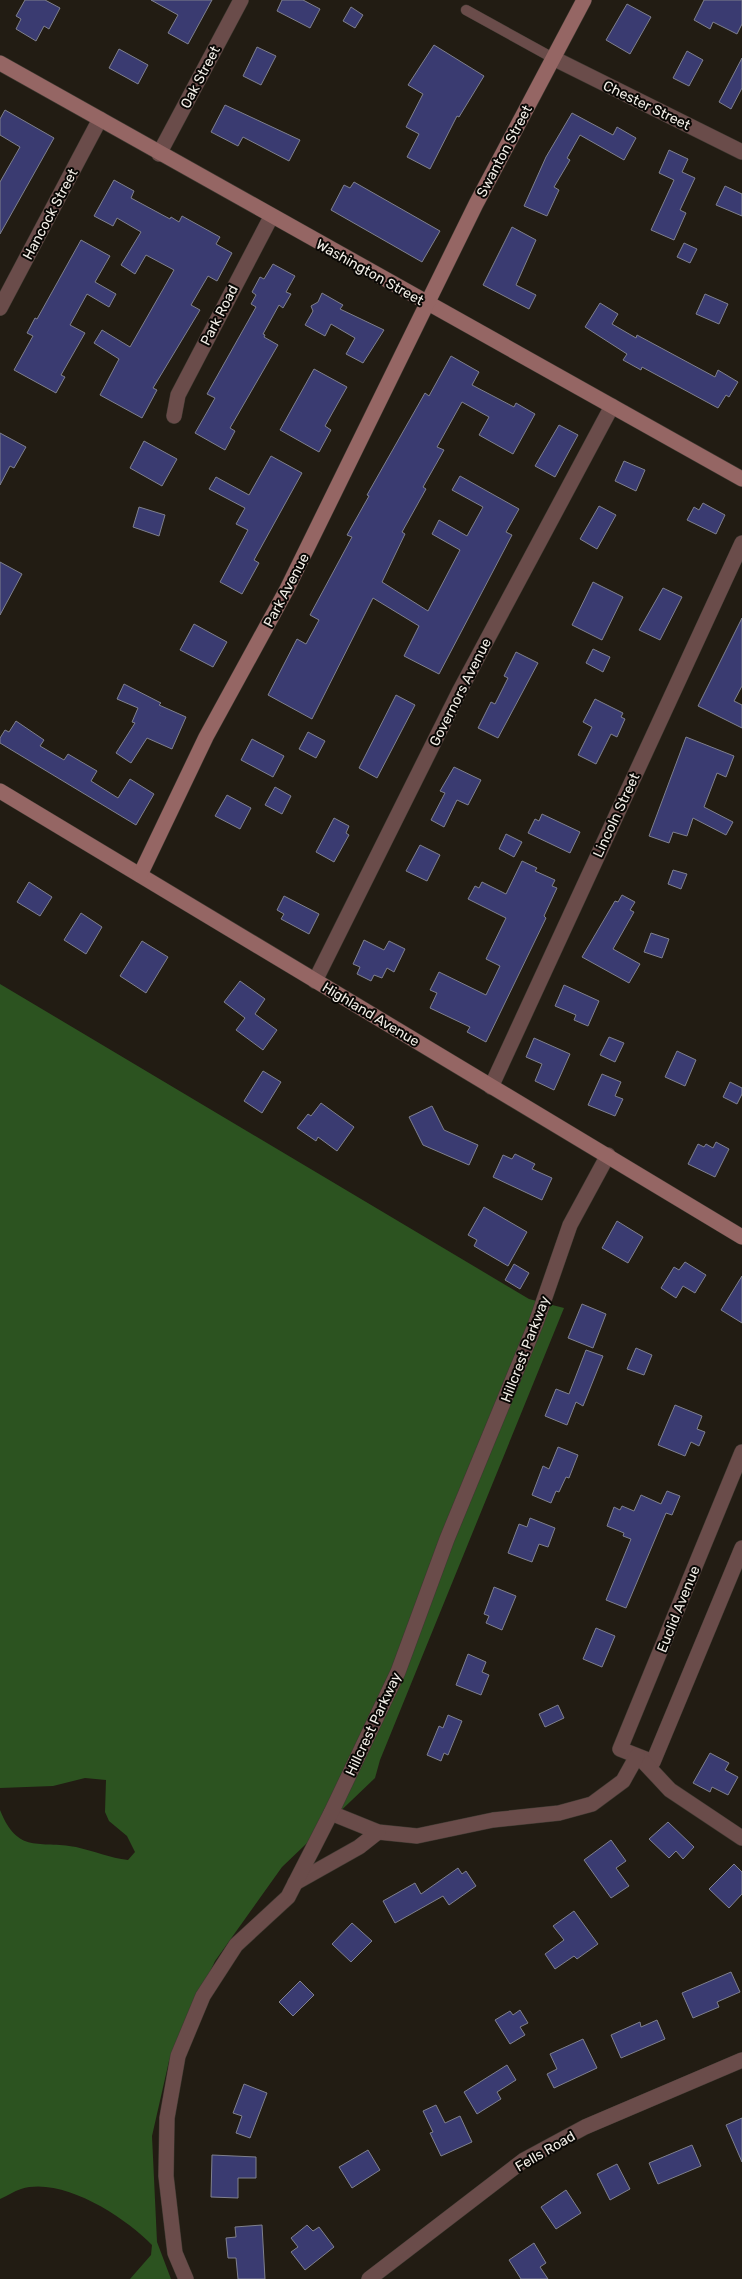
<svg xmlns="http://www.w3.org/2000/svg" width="742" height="2279" font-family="Rubik,sans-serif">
<rect width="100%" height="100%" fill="#221c13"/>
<path fill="#2c5320" d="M0 984 529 1299 564 1308 380 1760 375 1778 282 1867 215 1961 169 2061 152 2136 157 2242 171 2279H130L151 2255 152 2245C125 2217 62 2176 21 2189 14 2191 7 2196 0 2199V1810C18 1855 39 1840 76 1847 94 1851 110 1858 128 1860L135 1852 127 1836 109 1821 105 1812 106 1780 85 1778 53 1786 0 1788Z"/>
<g fill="#3a3b71" stroke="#7f808d">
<path d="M25 0H45L60 8 49 29 44 26 36 41 16 29 21 19 16 16Z"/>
<path d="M151 0H212L188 44 168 33 178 15Z"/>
<path d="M282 0H303L320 9 310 28 277 11Z"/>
<path d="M704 0H742V24L737 34 713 22 710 29 694 20Z"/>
<path d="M627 4 651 17 630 54 606 40Z"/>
<path d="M351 7 363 15 355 28 343 21Z"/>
<path d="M434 45 484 76 459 117 457 116 430 169 407 157 419 134 406 127 423 94 408 85Z"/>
<path d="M257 47 276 56 261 85 243 76Z"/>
<path d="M119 49 148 65 138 84 109 68Z"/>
<path d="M687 51 703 60 689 86 673 78Z"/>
<path d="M742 58V88L731 109 719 102Z"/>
<path d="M225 105 300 140 289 161 243 137 238 146 211 132Z"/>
<path d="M5 110 54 138 0 234V182L20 147 0 135V119Z"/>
<path d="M572 113 613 135 617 127 636 138 624 160 580 135 567 158 570 160 554 187 559 190 547 216 524 206 546 157Z"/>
<path d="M669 150 688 159 682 172 695 178 680 210 686 213 674 240 651 230 674 180 659 173Z"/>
<path d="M114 180 134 191 131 198 170 219 171 217 179 222 182 216 220 237 216 244 232 253 217 281 208 276 191 305 200 310 153 388 157 390 142 418 100 395 119 359 94 343 102 330 130 347 174 270 146 255 135 274 121 265 141 232 117 218 113 226 94 216Z"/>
<path d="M354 182 440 231 422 262 331 210 344 185 350 188Z"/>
<path d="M725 186 742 194V216L716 205Z"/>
<path d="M512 227 536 240 516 285 536 295 529 309 483 285Z"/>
<path d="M81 240 110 256 95 282 116 294 109 307 87 294 70 325 85 333 61 375 65 377 56 393 14 370 33 336 27 333 35 318 37 319Z"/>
<path d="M684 243 697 249 690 263 677 257Z"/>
<path d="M273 264 295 276 286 292 291 294 283 308 279 305 263 334 265 335 264 337 278 345 230 428 235 431 225 450 195 433 215 398 207 394 256 307 251 304 256 295 252 292 260 277 264 279Z"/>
<path d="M322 293 343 305 340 309 384 330 363 363 346 354 355 338 331 324 325 336 305 325 313 311 311 306 318 302Z"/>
<path d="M705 294 728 304 719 324 696 314Z"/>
<path d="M600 303 618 314 612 324 636 338 637 335 715 377 718 370 738 382 729 397 726 395 718 408 642 367 641 370 623 360 627 354 585 327Z"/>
<path d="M451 356 479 372 472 385 514 407 516 403 535 414 513 454 479 435 489 417 462 402 437 447 444 450 423 487 426 489 402 532 405 534 382 582 428 611 460 550 432 534 439 520 467 536 483 507 452 490 460 476 519 509 506 532 512 535 439 674 404 656 419 626 373 598 312 719 268 695 297 639 306 644 319 620 310 615 352 537 347 535 369 496 367 495 425 393 429 396Z"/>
<path d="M314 369 347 387 325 426 331 430 319 452 280 430Z"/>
<path d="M559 425 578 435 555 477 535 466Z"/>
<path d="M0 433 26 447 14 468 10 466 0 485Z"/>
<path d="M144 441 177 459 162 486 130 468Z"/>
<path d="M271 456 302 473 254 560 259 563 242 594 220 582 248 530 236 524 245 508 209 489 216 477 249 495Z"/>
<path d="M624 461 645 470 636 491 615 481Z"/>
<path d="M703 503 725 515 716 534 687 520 694 507 699 510Z"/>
<path d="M599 506 616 515 597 549 580 539Z"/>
<path d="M139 507 165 515 159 536 133 527Z"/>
<path d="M0 562 22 574 0 615Z"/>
<path d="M593 582 623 597 602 640 572 625Z"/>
<path d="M663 588 682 597 660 640 639 630Z"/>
<path d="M742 618V686L734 701 742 705V728L698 706Z"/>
<path d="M194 624 227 642 213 667 180 650Z"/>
<path d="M593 649 610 657 603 672 586 663Z"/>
<path d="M516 652 538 663 498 738 478 728 491 702 495 704 508 678 504 676Z"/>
<path d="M124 684 161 703 159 705 186 717 172 749 147 738 131 763 116 753 135 723 132 722 138 708 117 699Z"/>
<path d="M396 695 415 705 377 778 359 768Z"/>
<path d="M595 699 623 713 621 717 625 719 617 737 611 734 596 764 578 755 592 727 583 722Z"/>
<path d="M16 721 44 740 40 746 64 760 68 754 97 771 91 781 118 798 130 779 154 794 136 825 0 743V738L5 730 9 732Z"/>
<path d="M308 732 325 741 316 758 299 749Z"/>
<path d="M686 737 734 756 726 777 717 773 704 807 733 822 726 835 693 818 687 836 673 832 669 843 649 836Z"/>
<path d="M252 739 284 756 273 777 241 760Z"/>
<path d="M454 767 481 780 468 805 457 800 444 827 431 820 445 793 440 791Z"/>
<path d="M275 787 291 796 282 814 265 805Z"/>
<path d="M227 795 251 808 240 829 215 816Z"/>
<path d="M542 814 580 832 570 853 528 833 535 819 539 821Z"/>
<path d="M334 818 349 826 346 833 349 835 334 862 316 852Z"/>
<path d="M506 834 522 842 514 857 499 849Z"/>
<path d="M420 845 440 855 427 881 406 871Z"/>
<path d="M522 861 537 868 535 871 555 880 552 886 557 888 544 916 546 918 486 1042 467 1032 470 1027 430 1008 437 993 430 990 439 972 486 995 500 966 486 959 506 918 468 899 475 886 479 888 482 882 506 894Z"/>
<path d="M673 870 687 874 681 889 668 884Z"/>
<path d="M29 882 52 897 40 916 17 902Z"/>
<path d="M622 895 635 902 630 910 634 912 613 949 640 964 629 983 582 957 615 901 618 902Z"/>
<path d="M284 896 319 914 309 934 281 919 284 914 277 910Z"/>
<path d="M81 913 102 927 86 954 64 940Z"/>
<path d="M651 933 669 939 662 958 644 952Z"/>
<path d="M364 940 384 950 389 941 405 949 394 972 387 968 382 978 374 975 371 981 357 974 360 967 353 964Z"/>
<path d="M142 941 168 957 146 993 120 976Z"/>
<path d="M240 981 265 999 255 1014 277 1030 263 1050 236 1030 245 1018 224 1002Z"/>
<path d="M564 985 599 1001 588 1026 574 1020 576 1015 555 1006Z"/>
<path d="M609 1037 624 1043 615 1062 600 1055Z"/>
<path d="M534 1038 570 1054 554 1090 535 1081 542 1064 526 1057Z"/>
<path d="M677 1051 696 1060 685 1086 665 1077Z"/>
<path d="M263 1071 281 1082 262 1113 244 1101Z"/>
<path d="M602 1074 621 1082 615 1096 623 1099 615 1116 588 1105Z"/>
<path d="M730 1082 742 1088V1094L737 1104 723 1097Z"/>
<path d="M321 1103 354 1127 337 1151 318 1137 316 1141 297 1128 308 1114 311 1116Z"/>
<path d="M432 1106 444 1130 478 1145 469 1165 423 1145 409 1117Z"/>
<path d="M716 1142 729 1149 715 1177 688 1164 698 1144 704 1147 706 1144 713 1148Z"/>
<path d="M515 1154 535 1164 532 1169 552 1178 542 1200 493 1177 503 1155 512 1159Z"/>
<path d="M484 1207 527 1232 508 1266 474 1246 477 1240 468 1235Z"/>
<path d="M617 1221 643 1237 628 1263 602 1248Z"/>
<path d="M685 1262 706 1275 695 1293 683 1286 676 1298 661 1288 674 1267 679 1270Z"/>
<path d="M514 1264 529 1273 520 1289 505 1280Z"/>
<path d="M742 1276V1323L721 1310Z"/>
<path d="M582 1304 606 1314 593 1348 568 1338Z"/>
<path d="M636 1348 652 1355 644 1375 627 1369Z"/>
<path d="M586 1350 603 1356 583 1406 576 1402 567 1425 545 1416 556 1389 569 1394Z"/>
<path d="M675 1405 702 1416 697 1429 705 1432 699 1446 691 1442 685 1456 658 1445Z"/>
<path d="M558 1447 578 1455 569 1478 566 1477 559 1492 556 1491 551 1503 532 1495 543 1466 549 1469Z"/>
<path d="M667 1491 680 1496 672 1515 666 1513 626 1608 606 1600 631 1539 623 1536 624 1533 607 1526 614 1507 620 1510 622 1506 634 1511 641 1495 661 1504Z"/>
<path d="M530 1518 555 1528 548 1547 539 1544 532 1562 508 1553 519 1524 527 1527Z"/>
<path d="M494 1587 516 1596 502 1630 486 1623 489 1616 484 1614Z"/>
<path d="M596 1628 615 1636 602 1667 583 1659Z"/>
<path d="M468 1654 486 1662 482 1672 489 1675 481 1695 456 1685Z"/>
<path d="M558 1705 564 1718 545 1727 539 1714Z"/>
<path d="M448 1715 462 1721 448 1755 444 1753 441 1761 427 1755 439 1726 443 1728Z"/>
<path d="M710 1753 729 1763 725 1770 738 1777 728 1795 712 1787 710 1792 693 1783Z"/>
<path d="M668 1822 694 1847 683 1859 676 1851 669 1858 649 1839Z"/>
<path d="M611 1840 626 1861 616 1868 629 1886 611 1898 584 1860Z"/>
<path d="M734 1864 742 1872V1894L729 1908 709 1889Z"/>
<path d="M458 1868 462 1874 466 1871 476 1886 449 1905 443 1896 395 1923 383 1901 415 1883 421 1894Z"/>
<path d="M574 1911 598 1944 577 1959 574 1956 555 1969 545 1954 564 1940 553 1926Z"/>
<path d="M352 1923 372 1941 351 1962 332 1944Z"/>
<path d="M731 1972 740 1992 717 2002 719 2007 693 2018 682 1993Z"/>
<path d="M300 1981 314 1995 293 2016 279 2002Z"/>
<path d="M520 2010 528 2023 520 2027 525 2035 510 2044 495 2020 510 2011 513 2015Z"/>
<path d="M657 2020 665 2039 621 2058 611 2035 640 2022 641 2027Z"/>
<path d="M583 2039 597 2068 554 2088 547 2074 557 2069 550 2054Z"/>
<path d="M507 2065 516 2080 497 2092 501 2099 477 2114 464 2092Z"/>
<path d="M244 2084 267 2093 250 2138 236 2133 242 2116 233 2113Z"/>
<path d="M436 2105 445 2123 460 2116 472 2142 441 2156 430 2133 433 2132 423 2111Z"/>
<path d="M742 2118V2162L726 2125Z"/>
<path d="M692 2145 701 2166 658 2184 649 2163Z"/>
<path d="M368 2150 380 2170 352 2188 339 2167Z"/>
<path d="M212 2155 256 2157V2178H238V2198L211 2197Z"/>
<path d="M617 2164 630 2189 610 2200 597 2174Z"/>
<path d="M566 2190 581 2213 556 2229 541 2207Z"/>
<path d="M262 2225 265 2279H238L236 2258H228L226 2238 236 2237 235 2227Z"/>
<path d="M307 2225 313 2231 319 2227 334 2247 305 2270 291 2252 298 2247 291 2238Z"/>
<path d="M534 2243 546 2263 540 2267 548 2279H521L509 2260Z"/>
</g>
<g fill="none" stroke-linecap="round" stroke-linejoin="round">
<g stroke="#3f3931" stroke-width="11">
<path id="lane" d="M466 10 553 58"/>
</g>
<g stroke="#3f3931" stroke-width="16">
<g id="street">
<path d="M553 58 742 152"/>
<path d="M159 154 241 0"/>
<path d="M0 308 100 119"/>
<path d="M174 416 178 395 271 217"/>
<path d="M315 981 459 692 612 406"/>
<path d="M491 1087 742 543"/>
<path d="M742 1452 620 1749 653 1762 742 1548"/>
<path d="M640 1758 670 1790 742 1838"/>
<path d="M331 1813 378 1832 417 1836 493 1820 559 1813 592 1804 623 1781 637 1756"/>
<path d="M295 1883 359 1847 378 1832"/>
<path d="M186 2279 175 2253 166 2176 167 2118 178 2056 203 1996 236 1945 288 1897 331 1813 398 1672 447 1539 536 1323 570 1225 608 1155"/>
<path d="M369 2279 524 2160 585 2127 742 2060"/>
</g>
</g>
<g stroke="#3f3931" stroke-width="16">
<g id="secondary">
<path d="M0 63 742 479"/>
<path d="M0 791 742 1237"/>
<path d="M140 875 206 737 287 589 476 204 584 0"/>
</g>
</g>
<use href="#lane" stroke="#6a4c4a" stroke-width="10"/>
<use href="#street" stroke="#6a4c4a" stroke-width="15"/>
<use href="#secondary" stroke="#956664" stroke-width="15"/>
</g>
<g text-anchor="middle" stroke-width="4" stroke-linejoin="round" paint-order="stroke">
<g font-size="14" fill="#f2eee7" stroke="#090704">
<text transform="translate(200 77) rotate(-62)" y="5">Oak Street</text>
<text transform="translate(647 105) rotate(26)" y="5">Chester Street</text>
<text transform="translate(504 151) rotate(-62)" y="5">Swanton Street</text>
<text transform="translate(50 214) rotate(-62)" y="5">Hancock Street</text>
<text transform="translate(370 272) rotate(29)" y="5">Washington Street</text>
<text transform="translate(219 315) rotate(-63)" y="5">Park Road</text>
<text transform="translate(286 590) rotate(-62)" y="5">Park Avenue</text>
<text transform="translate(460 692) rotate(-63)" y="5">Governors Avenue</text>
<text transform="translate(616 815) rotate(-65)" y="5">Lincoln Street</text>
<text transform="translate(371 1014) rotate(31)" y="5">Highland Avenue</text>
<text transform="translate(525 1349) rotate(-69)" y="5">Hillcrest Parkway</text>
<text transform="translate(678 1609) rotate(-68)" y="5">Euclid Avenue</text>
<text transform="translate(373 1724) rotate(-65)" y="5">Hillcrest Parkway</text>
<text transform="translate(545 2151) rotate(-30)" y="5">Fells Road</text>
</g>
</g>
</svg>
